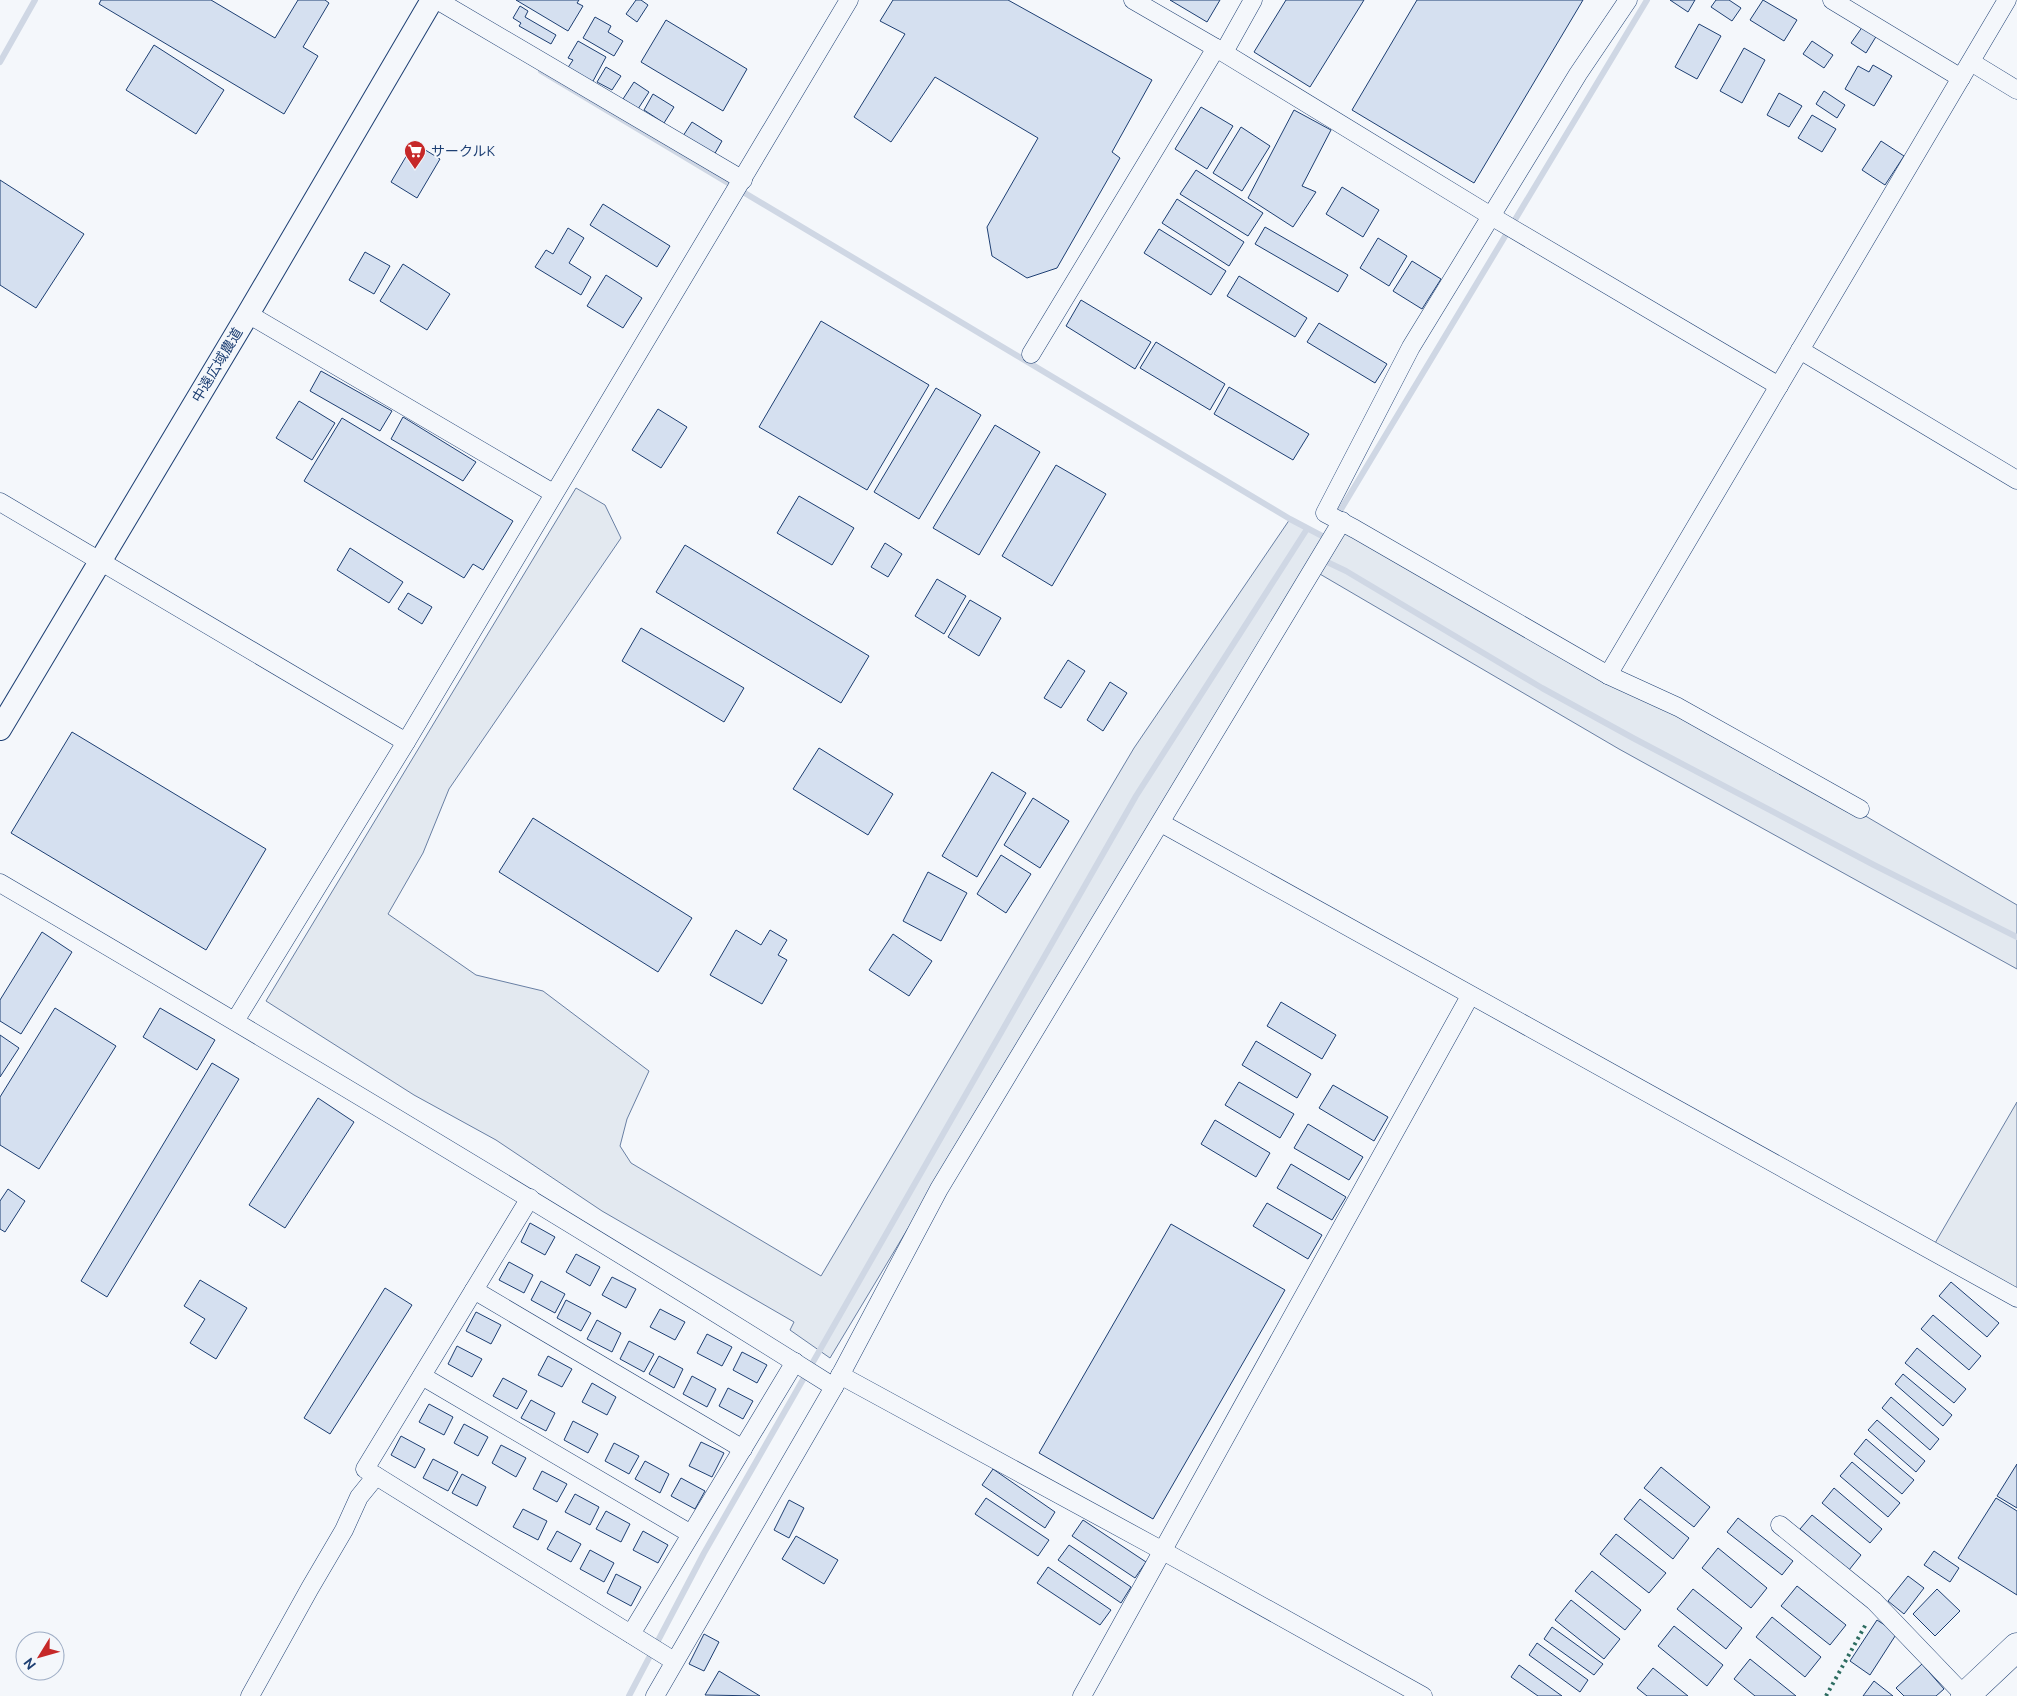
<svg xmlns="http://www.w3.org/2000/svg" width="2017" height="1696" font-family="Ubuntu,'Noto Sans JP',sans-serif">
<rect width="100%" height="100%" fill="#f4f7fb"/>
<g fill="#e3e9f0" stroke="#687fa3">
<path d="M576 488 605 505 621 538 449 789 423 853 388 914 476 975 543 991 649 1071 627 1119 620 1146 631 1163 821 1276 1134 748 1290 519 1324 537 830 1358 790 1330 794 1322 602 1211 496 1140 414 1095 266 1001Z"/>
<path d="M1339 528 1748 747 2017 905V969L1619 749 1313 570Z"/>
<path d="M2017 1102V1298L1931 1250Z"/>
</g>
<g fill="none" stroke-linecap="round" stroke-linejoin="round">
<g stroke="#cfd7e4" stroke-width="6">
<path d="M0 62 35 0"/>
<path d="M541 71 1290 519 1324 537"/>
<path d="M1337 516 1647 0"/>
<path d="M1325 556V561L1346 571 1542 688 1633 738 1874 865 2017 937"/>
<path d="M629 1696 704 1553 1136 796 1307 529"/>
</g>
</g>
<g fill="#d5e0f0" stroke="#1d3f73">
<path d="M101 0H211L275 38 298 0H325L329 3 303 47 318 56 284 114 99 4Z"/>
<path d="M516 0H579L577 3 583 6 568 31Z"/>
<path d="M636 0H641L648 5 637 22 626 14Z"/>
<path d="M893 0H1008L1152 80 1112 152 1120 158 1057 268 1027 278 992 256 987 227 1038 138 935 77 891 142 854 117 905 34 880 21Z"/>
<path d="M1170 0H1220L1207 22Z"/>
<path d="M1286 0H1364L1310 87 1254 52Z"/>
<path d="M1417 0H1583L1474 183 1352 110Z"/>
<path d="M1670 0H1695L1688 12Z"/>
<path d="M1716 0H1729L1741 8 1732 21 1711 7Z"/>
<path d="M1763 0 1797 20 1784 41 1750 20Z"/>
<path d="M520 6 528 11 525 17 556 35 551 44 519 26 521 23 513 18Z"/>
<path d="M595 17 611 26 608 32 623 41 614 56 583 38Z"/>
<path d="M666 20 747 69 723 111 641 62Z"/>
<path d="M1699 24 1721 36 1697 79 1675 67Z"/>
<path d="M1863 26 1877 35 1866 53 1851 43Z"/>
<path d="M578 41 606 57 592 83 567 69 573 60 568 58Z"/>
<path d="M1812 41 1833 55 1824 68 1803 54Z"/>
<path d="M154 45 224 90 196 134 126 90Z"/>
<path d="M1744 48 1765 60 1742 103 1720 91Z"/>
<path d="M1873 65 1892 76 1874 106 1845 89 1858 66 1869 72Z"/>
<path d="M606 67 621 76 612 90 597 82Z"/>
<path d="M634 82 649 92 638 109 623 99Z"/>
<path d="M1824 91 1845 105 1837 118 1816 104Z"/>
<path d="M1779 93 1802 106 1789 127 1767 115Z"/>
<path d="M653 94 674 107 664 123 644 110Z"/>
<path d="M1201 107 1233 126 1207 169 1175 149Z"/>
<path d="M1294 110 1331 130 1302 186 1316 192 1293 227 1248 198Z"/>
<path d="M1812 115 1836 129 1822 152 1798 138Z"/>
<path d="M692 122 722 141 714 155 683 136Z"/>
<path d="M1241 127 1270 146 1242 191 1213 173Z"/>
<path d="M1881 141 1904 156 1885 185 1862 170Z"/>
<path d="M414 143 440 159 417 198 391 182Z"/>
<path d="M1196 170 1263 213 1248 236 1180 194Z"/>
<path d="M0 180 84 234 36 308 0 285Z"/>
<path d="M1342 187 1379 210 1363 237 1326 214Z"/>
<path d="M1177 199 1244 242 1229 266 1162 223Z"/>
<path d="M603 204 670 246 657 267 590 225Z"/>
<path d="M1265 227 1348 275 1338 292 1255 244Z"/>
<path d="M568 228 584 238 569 263 591 277 581 295 535 267 546 250 553 254Z"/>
<path d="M1159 229 1226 271 1211 295 1144 253Z"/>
<path d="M1378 238 1407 256 1389 286 1360 268Z"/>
<path d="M365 252 390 266 374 294 349 280Z"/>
<path d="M1412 261 1441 279 1422 309 1393 291Z"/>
<path d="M403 264 450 294 427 330 380 301Z"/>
<path d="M606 275 642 298 623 328 587 306Z"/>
<path d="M1239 276 1307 318 1295 337 1227 296Z"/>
<path d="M1081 300 1151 342 1135 369 1066 326Z"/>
<path d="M821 321 929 385 867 490 759 427Z"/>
<path d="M1319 323 1387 364 1375 383 1307 342Z"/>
<path d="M1156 342 1225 384 1210 410 1140 368Z"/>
<path d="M321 371 392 411 380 431 310 391Z"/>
<path d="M1229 387 1309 434 1293 460 1214 414Z"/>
<path d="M936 388 981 415 919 519 874 492Z"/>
<path d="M299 401 335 423 312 460 276 438Z"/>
<path d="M658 409 687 427 661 468 632 450Z"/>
<path d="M403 417 476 462 463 481 391 439Z"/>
<path d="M342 418 513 521 483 570 473 564 464 578 304 481Z"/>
<path d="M995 425 1040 452 979 555 933 528Z"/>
<path d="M1056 465 1106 494 1052 586 1002 556Z"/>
<path d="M799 496 854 528 832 565 777 533Z"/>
<path d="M885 543 902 554 888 577 871 567Z"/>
<path d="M685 545 869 656 841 703 656 592Z"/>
<path d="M350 548 403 582 389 603 337 570Z"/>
<path d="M937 579 966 596 944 634 915 616Z"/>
<path d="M408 593 432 607 422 624 398 609Z"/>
<path d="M970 600 1001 618 979 656 948 637Z"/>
<path d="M641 628 744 688 724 722 622 661Z"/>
<path d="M1068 660 1085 671 1061 708 1044 698Z"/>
<path d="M1110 682 1127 693 1103 731 1087 720Z"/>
<path d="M72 732 266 849 206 950 11 833Z"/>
<path d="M819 748 893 794 868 835 793 789Z"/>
<path d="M992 772 1026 793 977 877 942 856Z"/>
<path d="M1033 798 1069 821 1040 868 1004 845Z"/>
<path d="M533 818 692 918 658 972 499 872Z"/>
<path d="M1001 855 1031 874 1006 913 977 894Z"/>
<path d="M928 872 967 893 941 941 903 921Z"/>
<path d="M736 930 761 945 770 930 787 940 778 955 787 960 762 1004 710 975Z"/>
<path d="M42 932 72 952 21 1034 0 1021V1000Z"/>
<path d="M893 934 932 961 909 996 869 970Z"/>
<path d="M1281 1002 1336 1035 1322 1059 1267 1026Z"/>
<path d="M55 1008 116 1046 39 1169 0 1145V1097Z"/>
<path d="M160 1008 215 1040 197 1070 143 1037Z"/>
<path d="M0 1035 19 1048 0 1077Z"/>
<path d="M1256 1041 1311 1074 1297 1098 1242 1065Z"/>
<path d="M212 1063 239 1079 107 1297 81 1281Z"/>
<path d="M1239 1082 1294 1114 1280 1138 1225 1105Z"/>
<path d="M1333 1085 1388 1117 1374 1141 1319 1108Z"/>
<path d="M318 1098 354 1122 285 1228 249 1205Z"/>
<path d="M1215 1120 1270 1153 1256 1177 1201 1144Z"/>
<path d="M1308 1124 1363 1157 1349 1180 1294 1148Z"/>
<path d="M1291 1164 1346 1197 1332 1220 1277 1188Z"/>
<path d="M8 1189 25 1201 5 1232 0 1229V1201Z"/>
<path d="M1267 1203 1322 1235 1308 1259 1253 1226Z"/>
<path d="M530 1223 555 1237 545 1255 521 1242Z"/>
<path d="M1171 1224 1285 1290 1153 1519 1039 1453Z"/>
<path d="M576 1254 600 1267 590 1286 566 1272Z"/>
<path d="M509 1262 533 1275 524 1293 499 1280Z"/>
<path d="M612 1277 636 1289 626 1308 602 1295Z"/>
<path d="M200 1280 247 1308 216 1359 190 1343 205 1319 184 1306Z"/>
<path d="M541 1281 565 1294 555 1313 531 1300Z"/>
<path d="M1951 1282 1999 1323 1987 1337 1939 1296Z"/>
<path d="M385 1288 412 1305 330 1434 304 1418Z"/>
<path d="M566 1300 591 1313 581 1331 557 1318Z"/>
<path d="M660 1309 685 1322 675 1340 650 1327Z"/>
<path d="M476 1312 501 1325 491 1344 466 1331Z"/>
<path d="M1933 1315 1981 1356 1969 1370 1921 1329Z"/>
<path d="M597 1320 621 1333 612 1352 587 1339Z"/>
<path d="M707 1334 732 1347 722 1366 697 1353Z"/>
<path d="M629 1341 654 1354 644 1372 620 1359Z"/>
<path d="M457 1346 482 1359 472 1377 448 1364Z"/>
<path d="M1917 1348 1966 1389 1954 1403 1905 1363Z"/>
<path d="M742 1352 767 1365 757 1383 733 1370Z"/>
<path d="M548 1356 572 1369 562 1387 538 1375Z"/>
<path d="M659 1356 683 1369 674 1388 649 1374Z"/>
<path d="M1903 1374 1952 1415 1943 1426 1895 1384Z"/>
<path d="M692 1376 716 1389 707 1407 683 1394Z"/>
<path d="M503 1378 527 1391 517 1409 493 1396Z"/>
<path d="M592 1383 616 1397 607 1415 582 1402Z"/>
<path d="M728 1388 753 1401 743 1419 719 1406Z"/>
<path d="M1891 1397 1939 1439 1930 1450 1882 1408Z"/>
<path d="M531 1400 555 1413 546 1431 521 1418Z"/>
<path d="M429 1404 453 1417 444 1435 419 1422Z"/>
<path d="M1877 1420 1925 1461 1916 1472 1868 1430Z"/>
<path d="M573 1421 598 1434 588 1453 564 1440Z"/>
<path d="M464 1424 488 1437 478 1456 454 1443Z"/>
<path d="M401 1436 425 1449 415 1468 391 1455Z"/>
<path d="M1866 1439 1914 1480 1902 1494 1854 1454Z"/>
<path d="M701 1442 724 1453 712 1477 689 1466Z"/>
<path d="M614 1443 639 1456 629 1474 605 1461Z"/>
<path d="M501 1445 526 1458 516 1477 492 1463Z"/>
<path d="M433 1459 458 1472 448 1491 423 1478Z"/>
<path d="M645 1461 669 1474 660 1493 635 1479Z"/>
<path d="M1852 1462 1900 1503 1888 1517 1840 1476Z"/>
<path d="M2017 1464V1508L1997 1496Z"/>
<path d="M1661 1467 1710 1507 1694 1527 1644 1488Z"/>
<path d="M993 1469 1055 1512 1045 1528 982 1485Z"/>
<path d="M542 1471 567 1484 557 1502 533 1489Z"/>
<path d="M462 1474 486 1487 477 1506 452 1493Z"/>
<path d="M681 1478 705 1491 695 1509 671 1496Z"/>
<path d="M1834 1488 1882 1529 1870 1543 1822 1503Z"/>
<path d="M575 1494 599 1507 590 1525 565 1512Z"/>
<path d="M986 1498 1049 1540 1038 1556 975 1514Z"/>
<path d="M1996 1498 2017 1511V1595L1958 1558Z"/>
<path d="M1640 1499 1689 1538 1673 1559 1624 1519Z"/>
<path d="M789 1500 804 1508 789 1538 774 1530Z"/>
<path d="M523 1509 547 1521 538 1540 513 1527Z"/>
<path d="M606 1511 630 1524 621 1542 596 1529Z"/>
<path d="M1812 1515 1861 1555 1849 1570 1800 1529Z"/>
<path d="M1738 1518 1793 1561 1782 1575 1727 1532Z"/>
<path d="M1083 1520 1146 1562 1135 1578 1072 1536Z"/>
<path d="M557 1531 581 1544 571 1562 547 1549Z"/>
<path d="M643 1531 668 1545 658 1563 633 1550Z"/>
<path d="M1616 1534 1666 1573 1649 1593 1600 1554Z"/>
<path d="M796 1536 838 1560 824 1584 782 1559Z"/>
<path d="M1069 1545 1131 1587 1121 1603 1058 1560Z"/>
<path d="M1718 1548 1767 1588 1751 1608 1702 1568Z"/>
<path d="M590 1550 614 1563 604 1582 580 1569Z"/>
<path d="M1934 1551 1959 1568 1950 1582 1924 1565Z"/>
<path d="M1048 1567 1111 1610 1100 1625 1037 1583Z"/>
<path d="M1592 1571 1641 1610 1625 1630 1575 1591Z"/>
<path d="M616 1574 641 1587 631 1606 607 1593Z"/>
<path d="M1908 1576 1924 1588 1904 1614 1888 1601Z"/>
<path d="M1797 1586 1846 1625 1830 1645 1781 1606Z"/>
<path d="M1693 1589 1742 1628 1726 1649 1677 1609Z"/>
<path d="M1937 1589 1960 1611 1935 1636 1913 1614Z"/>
<path d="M1571 1600 1620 1639 1604 1659 1555 1620Z"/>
<path d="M1772 1617 1821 1657 1805 1677 1756 1637Z"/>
<path d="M1877 1620 1897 1633 1870 1675 1850 1661Z"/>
<path d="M1674 1626 1723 1665 1707 1686 1658 1646Z"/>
<path d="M1552 1627 1603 1664 1594 1675 1544 1639Z"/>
<path d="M704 1634 719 1642 704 1671 689 1664Z"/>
<path d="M1537 1643 1588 1680 1580 1692 1529 1655Z"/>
<path d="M1750 1659 1796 1696H1755L1734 1679Z"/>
<path d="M1922 1664 1944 1689 1936 1696H1904L1896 1688Z"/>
<path d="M1519 1665 1562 1696H1538L1511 1677Z"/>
<path d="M1653 1668 1688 1696H1647L1637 1688Z"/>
<path d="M719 1671 760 1696 705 1695Z"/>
<path d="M1874 1681 1893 1696H1863Z"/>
</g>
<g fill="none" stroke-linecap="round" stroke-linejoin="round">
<g stroke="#1d3f73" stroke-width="19">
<g id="minor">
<path d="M437 0 743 180"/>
<path d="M1133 0 1216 48"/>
<path d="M1628 0 1578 74 1411 347 1325 513 1355 529 1608 675 1678 707 1860 809"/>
<path d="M1832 0 1961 78"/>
<path d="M1224 52 1253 0"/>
<path d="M1971 62 2017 90"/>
<path d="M248 314 553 493"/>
<path d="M1800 350 2017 480"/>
<path d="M1031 354 1216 48 1491 216 1779 386"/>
<path d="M0 502 406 742"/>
<path d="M1608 675 2007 0"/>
<path d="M1161 823 2017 1298"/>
<path d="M0 883C280 1047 559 1214 834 1387"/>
<path d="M235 1021 406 742 849 0"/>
<path d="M530 1198 365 1469 674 1661"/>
<path d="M474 1290 743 1449"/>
<path d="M840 1375 1163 1551 1423 1696"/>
<path d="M422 1376 691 1534"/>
<path d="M1780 1525 1874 1601 1965 1696"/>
<path d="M631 1634 795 1362"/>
<path d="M250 1696 310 1588 344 1530 359 1497 376 1476"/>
<path d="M655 1696 834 1387 939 1189 1342 521"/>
<path d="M1082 1696 1470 996"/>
</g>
</g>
<g stroke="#1d3f73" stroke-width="24">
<path id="tertiary" d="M0 729 248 314 432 0"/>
</g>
<g stroke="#1d3f73" stroke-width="29">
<path id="primary" d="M1965 1696 2017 1647"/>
</g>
<use href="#minor" stroke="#f4f7fb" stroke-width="18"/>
<use href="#tertiary" stroke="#f4f7fb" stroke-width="22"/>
<use href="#primary" stroke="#f4f7fb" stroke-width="28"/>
<path stroke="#2c6c60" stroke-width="4" stroke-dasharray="2.5 4" stroke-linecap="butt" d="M1826 1696 1866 1624"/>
</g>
<defs>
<g id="supermarket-pin" transform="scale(1.125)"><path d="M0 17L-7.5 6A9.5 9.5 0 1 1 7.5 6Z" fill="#c62828" stroke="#f4f7fb"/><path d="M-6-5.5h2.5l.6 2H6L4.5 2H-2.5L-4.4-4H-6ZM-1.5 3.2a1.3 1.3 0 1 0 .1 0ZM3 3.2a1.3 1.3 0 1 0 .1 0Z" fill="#fff"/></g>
</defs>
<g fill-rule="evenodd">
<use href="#supermarket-pin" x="415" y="151"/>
</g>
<g text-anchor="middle" stroke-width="4" stroke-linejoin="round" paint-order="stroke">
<g font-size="14" fill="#1d3f73" stroke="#f4f7fb" text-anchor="start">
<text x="431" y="156">サークルK</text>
</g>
<g font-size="14" fill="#1d3f73" stroke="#f4f7fb">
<text transform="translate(217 365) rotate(-59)" y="5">中遠広域農道</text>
</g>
</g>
<g transform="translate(40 1656) rotate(233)"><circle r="24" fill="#f4f7fb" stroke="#9eadc5"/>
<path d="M0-4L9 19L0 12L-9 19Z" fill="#c62828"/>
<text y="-8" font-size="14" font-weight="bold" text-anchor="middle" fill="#1d3f73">N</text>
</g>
</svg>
